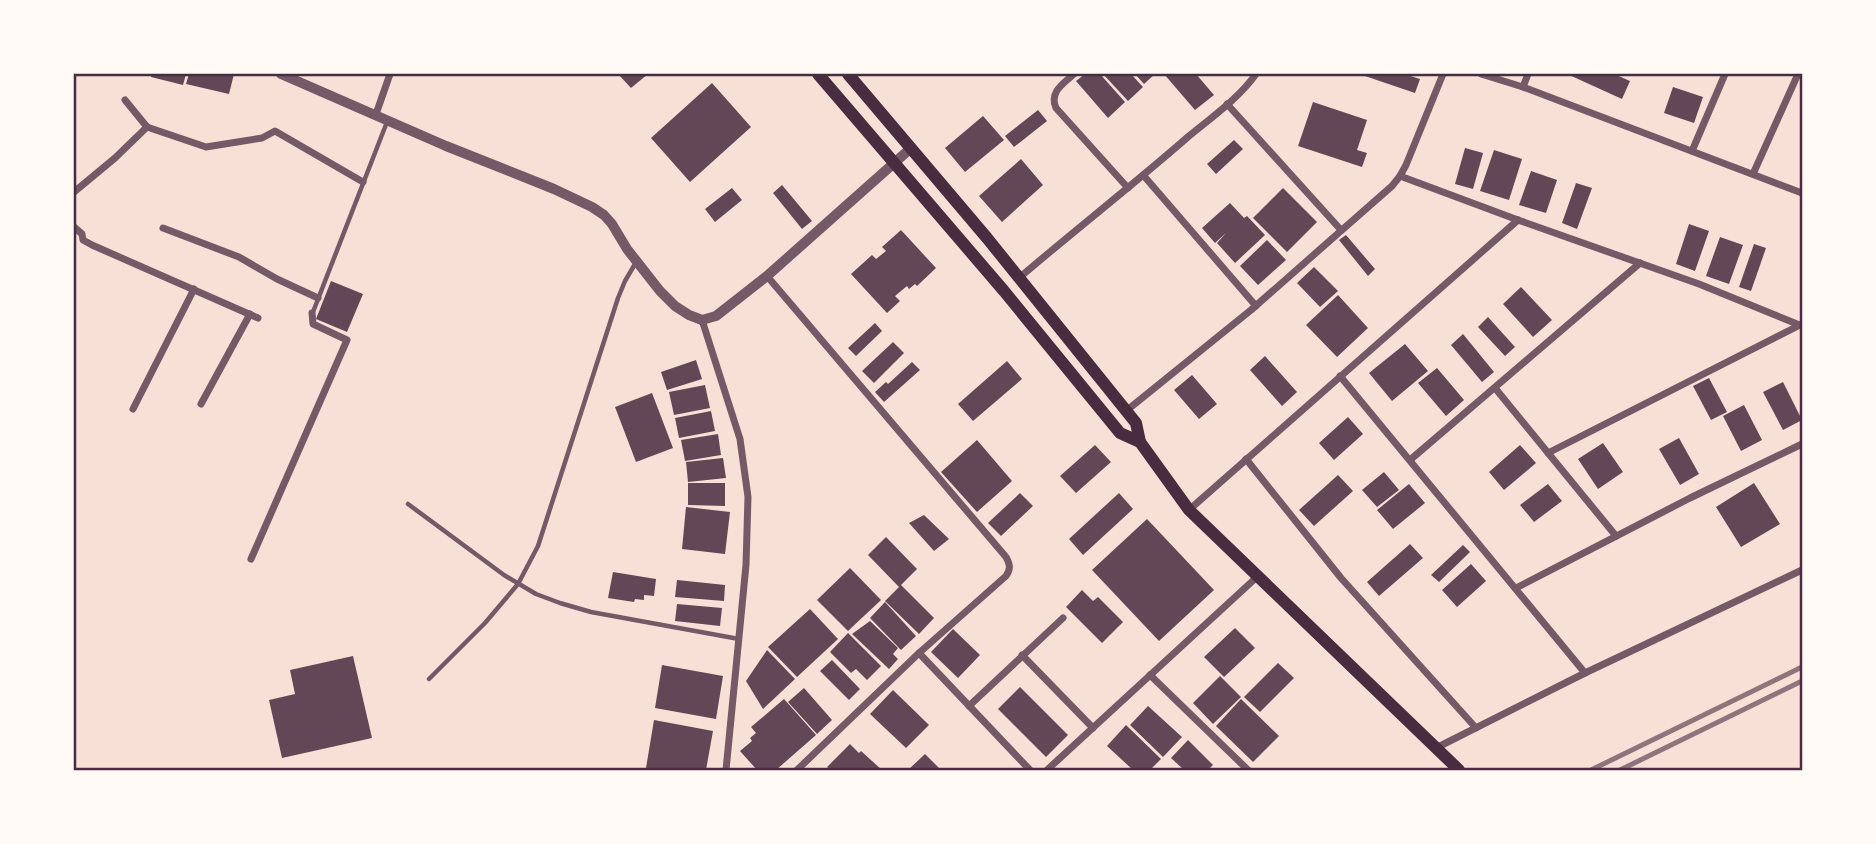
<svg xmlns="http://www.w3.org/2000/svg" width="1876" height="844" font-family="Figtree,sans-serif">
<rect width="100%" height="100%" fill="#f7e1d7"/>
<g fill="#644757">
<path d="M152 74H186L183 85 151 77Z"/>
<path d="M189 74H234L229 94 186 84Z"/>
<path d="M618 74H648L631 88Z"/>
<path d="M1085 74H1100L1125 102 1108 118 1076 81Z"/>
<path d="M1103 74H1131L1143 87 1128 101Z"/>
<path d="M1135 74H1155L1144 84Z"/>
<path d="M1164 74H1196L1214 95 1195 110Z"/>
<path d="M1359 74H1404L1420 79 1415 93Z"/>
<path d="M1567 74H1614L1630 81 1622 99Z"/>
<path d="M712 83 751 127 690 182 651 138Z"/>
<path d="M1673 87 1703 97 1694 123 1664 113Z"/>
<path d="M1313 102 1367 120 1357 150 1367 153 1362 167 1298 146Z"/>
<path d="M1038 110 1047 121 1014 147 1005 136Z"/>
<path d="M983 116 1004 140 965 172 945 148Z"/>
<path d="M1234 140 1243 149 1216 174 1207 164Z"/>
<path d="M1465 148 1483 153 1473 189 1455 184Z"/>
<path d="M1494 150 1522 159 1509 200 1480 191Z"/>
<path d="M1021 159 1043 185 1002 222 979 196Z"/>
<path d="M1531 171 1557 180 1546 213 1519 205Z"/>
<path d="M1576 183 1592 188 1577 229 1562 223Z"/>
<path d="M782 185 812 221 802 229 773 193Z"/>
<path d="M732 188 742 200 715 222 705 209Z"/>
<path d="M1283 188 1317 222 1287 252 1253 218Z"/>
<path d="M1230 203 1244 218 1247 216 1265 235 1235 263 1217 243 1226 233 1215 243 1202 228Z"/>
<path d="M1689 224 1709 231 1695 271 1676 264Z"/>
<path d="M901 230 936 268 917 286 915 284 909 289 907 286 895 296 900 301 887 313 851 274 872 255 876 259 886 251 882 247Z"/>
<path d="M1346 235 1375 269 1368 276 1339 240Z"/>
<path d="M1720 237 1743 245 1729 284 1706 276Z"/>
<path d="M1267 240 1286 260 1258 285 1240 266Z"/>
<path d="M1754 244 1766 248 1751 291 1739 287Z"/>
<path d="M1314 267 1338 291 1320 307 1297 283Z"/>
<path d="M331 281 363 294 347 332 316 319Z"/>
<path d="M1521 287 1552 320 1533 337 1503 304Z"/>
<path d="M1338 295 1368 328 1337 357 1306 325Z"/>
<path d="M1488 317 1515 347 1505 356 1478 327Z"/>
<path d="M875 323 882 331 856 356 848 348Z"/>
<path d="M1463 334 1494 372 1482 382 1451 345Z"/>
<path d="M893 342 904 353 874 383 862 371Z"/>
<path d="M1405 344 1428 371 1392 401 1369 373Z"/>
<path d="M1265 356 1297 392 1282 406 1250 370Z"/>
<path d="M696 360 702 379 667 390 661 372Z"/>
<path d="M1007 361 1022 379 973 421 958 404Z"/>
<path d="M912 362 920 370 884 402 875 392 886 382 888 384Z"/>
<path d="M1437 368 1464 400 1446 416 1418 383Z"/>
<path d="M1192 375 1217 404 1199 419 1174 390Z"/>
<path d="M1709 378 1727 412 1711 420 1693 386Z"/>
<path d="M1783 382 1802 420 1783 430 1763 392Z"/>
<path d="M705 385 710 408 674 415 669 392Z"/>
<path d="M652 393 673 448 636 462 615 407Z"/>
<path d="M1744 405 1762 440 1741 451 1723 416Z"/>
<path d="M711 411 715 431 679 438 675 418Z"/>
<path d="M1348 417 1363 434 1334 460 1319 443Z"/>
<path d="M718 434 721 455 685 461 681 440Z"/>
<path d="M1679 438 1699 474 1680 485 1659 449Z"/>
<path d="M977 440 1012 481 977 512 941 472Z"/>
<path d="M1603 443 1623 472 1598 489 1578 459Z"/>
<path d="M1095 445 1111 462 1076 493 1060 476Z"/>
<path d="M1520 445 1536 463 1504 490 1489 472Z"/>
<path d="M723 458 726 478 688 482 686 462Z"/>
<path d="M1384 472 1399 490 1377 507 1362 490Z"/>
<path d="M1338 475 1353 491 1314 526 1299 510Z"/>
<path d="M688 483H725V506L688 505Z"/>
<path d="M1754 483 1780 524 1741 547 1716 507Z"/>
<path d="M1409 484 1425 503 1393 529 1377 510Z"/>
<path d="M1548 484 1562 501 1534 522 1520 505Z"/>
<path d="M1020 493 1033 506 1001 536 988 523Z"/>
<path d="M1119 493 1133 509 1083 555 1069 539Z"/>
<path d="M686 507 730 512 725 554 682 549Z"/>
<path d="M924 515 949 539 934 551 909 523Z"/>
<path d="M1147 519 1214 590 1159 641 1092 570Z"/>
<path d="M886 537 917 569 901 585 934 618 919 634 885 601 899 587 868 555Z"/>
<path d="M1410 544 1423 558 1379 596 1367 582Z"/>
<path d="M1463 545 1470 552 1439 582 1431 575Z"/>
<path d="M1471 564 1486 581 1457 607 1442 590Z"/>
<path d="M850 568 881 600 848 631 817 600Z"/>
<path d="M613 572 656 579 654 596 644 595V600L635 599 634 602 608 598Z"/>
<path d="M677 580 725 585 724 601 675 597Z"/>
<path d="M1082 590 1093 601 1098 597 1123 622 1102 643 1066 607Z"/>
<path d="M885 602 916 636 901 650 870 618Z"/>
<path d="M677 604 722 608 720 626 675 621Z"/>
<path d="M810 609 838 639 797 677 768 647Z"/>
<path d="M870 621 898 648 893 654 898 659 889 669 852 634Z"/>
<path d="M1235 628 1255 648 1224 677 1204 657Z"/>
<path d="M953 629 980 655 958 678 931 652Z"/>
<path d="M848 633 881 666 867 680 856 669 851 673 830 652Z"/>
<path d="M767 650 795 679 763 709 746 681Z"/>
<path d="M353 656 372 738 282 758 269 700 295 694 290 670Z"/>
<path d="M832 660 860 689 849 700 820 671Z"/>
<path d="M1278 663 1294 678 1260 712 1244 697Z"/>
<path d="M662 665 723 676 716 719 655 708Z"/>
<path d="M1220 676 1241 697 1213 724 1193 703Z"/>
<path d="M1020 687 1068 735 1046 757 998 709Z"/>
<path d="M804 688 832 720 817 734 788 702Z"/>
<path d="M893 690 929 725 906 748 870 714Z"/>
<path d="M784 699 816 735 776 770H757L740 751 752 741 750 738 756 733 751 727Z"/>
<path d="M1241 699 1279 736 1253 762 1216 726Z"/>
<path d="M1148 706 1182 737 1163 757 1130 725Z"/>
<path d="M654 720 713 731 706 770H659L646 768Z"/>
<path d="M1126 725 1161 759 1150 770H1133L1107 746Z"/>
<path d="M1188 740 1213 765 1208 770H1184L1171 758Z"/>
<path d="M850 744 859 753 861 751 882 770H831L827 767Z"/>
<path d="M925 754 941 770H908Z"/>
</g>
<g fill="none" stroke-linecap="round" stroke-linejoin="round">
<g stroke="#755966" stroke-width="4.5">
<path d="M313 312 387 122"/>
<path d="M408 504 504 575 536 594 560 603 591 612 739 639"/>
<path d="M429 679 485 623 518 584 538 546 618 298 625 281 635 264"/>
</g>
<g stroke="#755966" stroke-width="7">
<path d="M1074 74C1063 84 1049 92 1056 108L1128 188"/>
<path d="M1481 74 1523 87 1802 193"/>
<path d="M1523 87 1528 74"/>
<path d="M125 100 147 127"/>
<path d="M1227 104 1341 230"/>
<path d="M376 114 390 74"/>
<path d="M1692 151 1725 74"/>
<path d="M1753 174 1798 74"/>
<path d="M1144 176 1256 306"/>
<path d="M1400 176 1518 220 1699 284 1802 326"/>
<path d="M74 192 115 158 147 127 206 147 262 138 275 131 363 182"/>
<path d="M74 227 82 234 83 240 92 245 258 318"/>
<path d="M163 228 239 257 277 279 318 298"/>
<path d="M767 276 1006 557C1010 564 1011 569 1006 576L919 653 797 770"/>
<path d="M1019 278C1075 230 1133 185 1189 136 1212 117 1239 98 1256 74"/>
<path d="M702 320 740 439 748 497 746 565 726 770"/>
<path d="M1340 376 1585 673"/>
<path d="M1495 388 1616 536"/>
<path d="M201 404 250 314"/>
<path d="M133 409 194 289"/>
<path d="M1126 411 1251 310 1392 186 1400 176 1406 165 1443 74"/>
<path d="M1548 453 1800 325"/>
<path d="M1246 459 1341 578 1476 728"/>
<path d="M1410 460 1640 263"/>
<path d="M1189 510 1518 220"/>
<path d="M251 559 347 340 313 324 312 313"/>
<path d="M1516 588 1690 498 1802 444"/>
<path d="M919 653 1030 770"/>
<path d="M1022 655 1093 728"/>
<path d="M1150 675 1248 770"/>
<path d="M969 706 1063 618"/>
<path d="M1436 748 1585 673 1802 570"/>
<path d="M1047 770 1258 576"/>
</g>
<path stroke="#755966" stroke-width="10" d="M281 74 446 146 554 189 592 207 604 215 612 224 627 249 660 291 675 306 689 315 702 320 716 316 767 276 911 148"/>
<g stroke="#4a2c40" stroke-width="12">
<path d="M818 74 1004 291 1120 433 1140 442"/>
<path d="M848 74 987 238 1136 423 1140 442 1189 510 1459 770"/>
</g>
<g stroke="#8f747c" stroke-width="5">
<path d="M1591 770 1802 667"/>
<path d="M1620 770 1802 681"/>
</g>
</g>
<rect width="1876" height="844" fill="none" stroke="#fffaf5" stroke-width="150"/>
<rect x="75" y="75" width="1726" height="694" fill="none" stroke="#4a2c40" stroke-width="2.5"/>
</svg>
